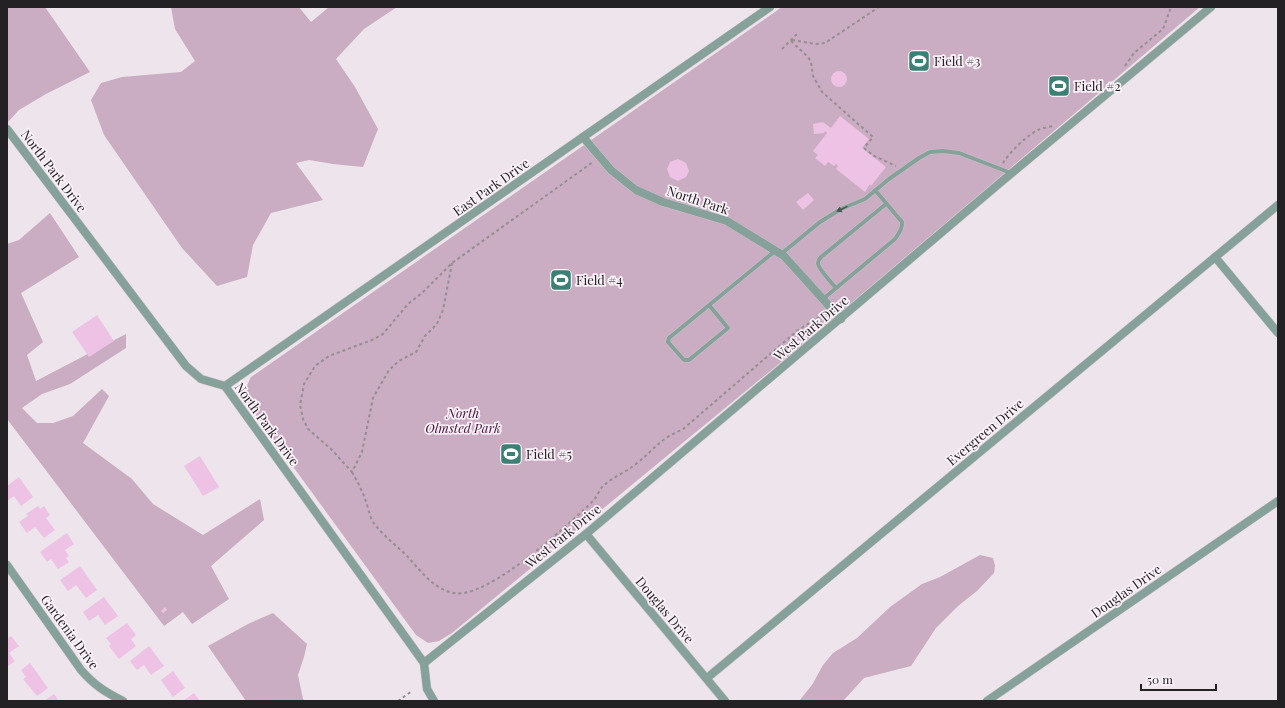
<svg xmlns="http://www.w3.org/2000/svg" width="1285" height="708" font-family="'Playfair Display',serif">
<rect width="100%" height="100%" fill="#ede5eb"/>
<g fill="#caacc3">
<path d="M7 7H45L90 72 46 94 19 110 8 122 7 120Z"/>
<path d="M171 7H299L311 22 329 7H397L364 29 336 59 355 87 378 129 363 167 333 164 309 160 296 163 323 200 271 213 253 245 247 277 217 286 182 248 104 135 91 100 101 83 122 77 181 72 195 61 175 29Z"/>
<path d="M782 7H1200L803 344 452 633 439 641 428 643 416 635 251 409C244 395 244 391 251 377Z"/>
<path d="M50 213 79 257 21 293 43 342 27 355 36 381 126 334V348L70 384 42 394 22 408 37 423H53L73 416 102 389 109 396 83 443 132 479 153 504 203 535 260 499 264 520 211 566 229 599 192 624 183 612 164 626 7 419V244L19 240Z"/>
<path d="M980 555 993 558 995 566 994 573 977 591 958 606 936 628 911 666 864 678 843 701H799L812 685 823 665 833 653 857 638 890 607 922 584 940 577Z"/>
<path d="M273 613 307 644 304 657 298 675 303 699 305 701H246L208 646 248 624Z"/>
</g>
<g fill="#edc2e4">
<circle cx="839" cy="79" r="8"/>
<path d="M840 116 869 139 862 148 886 167 871 186 870 184 865 192 836 169 838 166 836 164 834 166 828 162 825 166 815 158 818 155 813 151 827 133 825 131 824 133 814 134 813 124 823 122 831 128Z"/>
<path d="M678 159 686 163 689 171 686 177 678 181 670 177 667 169 670 162Z"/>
<path d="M808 193 814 200 803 210 796 202Z"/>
<path d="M97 315 114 341 89 357 72 332Z"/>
<path d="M200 456 219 487 203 496 184 466Z"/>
<path d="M19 477 33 497 21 506 14 496 7 501V486Z"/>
<path d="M38 506 40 509 44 506 50 515 46 518 55 530 44 538 35 527 27 533 19 522 28 516 26 514Z"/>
<path d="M67 533 74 544 65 550 69 556 66 558 69 562 58 569 51 559 47 562 40 552Z"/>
<path d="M80 566 97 590 86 598 76 585 68 591 60 580Z"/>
<path d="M104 597 118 616 105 625 98 615 89 621 83 612Z"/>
<path d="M165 607 167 610 163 613 161 611Z"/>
<path d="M127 623 136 635 131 639 136 646 119 659 109 646 111 644 106 638Z"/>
<path d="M11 636 19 646 9 653 15 661 7 667V639Z"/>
<path d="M149 646 164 666 151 675 144 665 137 670 130 661Z"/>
<path d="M30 663 48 688 37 696 23 679 26 677 21 670Z"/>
<path d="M173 671 185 688 173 697 161 680Z"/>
<path d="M194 693 200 701H183Z"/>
<path d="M54 694 59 701H44Z"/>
</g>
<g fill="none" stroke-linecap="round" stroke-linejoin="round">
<g stroke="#c9c2c7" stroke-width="5">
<g id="service">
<path d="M781 254 820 222 841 209 865 199 889 179 919 158 930 152 943 151 959 153 1011 173"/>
<path d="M836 288C832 283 818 269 818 263 818 260 819 259 821 257L886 204"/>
<path d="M823 299 895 239C898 234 903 229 902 222L875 190"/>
<path d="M709 305 728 328 689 360H684L668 342 669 338 775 251"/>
</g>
</g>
<g stroke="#c9c2c7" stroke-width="9">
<g id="minor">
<path d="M7 129 186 366 201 379 225 386 424 663 427 689 434 701"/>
<path d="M583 137 611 170 636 190 663 202 727 221 784 256 841 319"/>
<path d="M1215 257 1278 333"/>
<path d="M225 386 770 7"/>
<path d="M586 534 725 701"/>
<path d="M7 565 81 670C94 685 105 692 123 701"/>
<path d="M424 663 586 534 1001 182 1211 7"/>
<path d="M707 678 1278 205"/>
<path d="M987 701 1278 501"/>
</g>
</g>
<g stroke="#948e92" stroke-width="2" stroke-dasharray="3 3" stroke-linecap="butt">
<path d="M792 40 816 44 825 43 879 7"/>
<path d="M791 41 808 57 811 62 813 76 822 92 873 137 864 148 874 156 896 166"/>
<path d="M782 49 799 32"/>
<path d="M1125 66 1134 53 1163 29 1171 7"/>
<path d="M1003 163C1010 152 1026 136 1038 130 1042 128 1048 127 1053 126"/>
<path d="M452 263 443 310 437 324 425 336 416 352 399 361 389 370 373 398 362 452 352 472 331 449 308 429 303 419 300 405 304 384 315 366 329 356 372 340 383 334 408 304 422 293 452 263 593 162"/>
<path d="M352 472C357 481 362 490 365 499 368 506 369 515 373 522 382 535 396 545 407 556 421 571 433 589 454 593 487 600 569 524 593 501 597 497 599 490 603 486 613 477 626 472 636 464 653 451 660 438 682 430L798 330 824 314"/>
<path d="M398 701 412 691"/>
</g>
<use href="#service" stroke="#86a09a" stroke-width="4"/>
<use href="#minor" stroke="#86a09a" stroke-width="8"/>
</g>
<defs><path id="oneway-solid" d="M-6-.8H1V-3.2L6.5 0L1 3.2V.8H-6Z"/></defs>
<use fill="#4b5453" href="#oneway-solid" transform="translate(842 209) rotate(154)"/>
<defs>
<g id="stadium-square" transform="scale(1.15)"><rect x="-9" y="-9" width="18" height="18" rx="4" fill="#3b8075" stroke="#fbf2f9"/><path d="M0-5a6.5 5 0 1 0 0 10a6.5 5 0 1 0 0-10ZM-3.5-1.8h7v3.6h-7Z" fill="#fff"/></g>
</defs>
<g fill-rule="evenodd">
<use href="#stadium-square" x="919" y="61"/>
<use href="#stadium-square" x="1059" y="86"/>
<use href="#stadium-square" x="561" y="280"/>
<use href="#stadium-square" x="511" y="454"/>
</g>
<g text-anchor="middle" stroke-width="3.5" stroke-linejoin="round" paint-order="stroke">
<g font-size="13" fill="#242124" stroke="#fbf2f9" text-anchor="start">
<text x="934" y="66">Field #3</text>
<text x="1074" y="91">Field #2</text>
<text x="576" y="285">Field #4</text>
<text x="526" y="459">Field #5</text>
</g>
<g font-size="13" fill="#242124" stroke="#fbf2f9">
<text transform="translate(54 171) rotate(53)" y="5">North Park Drive</text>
<text transform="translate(491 187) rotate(-35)" y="5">East Park Drive</text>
<text transform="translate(698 200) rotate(18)" y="5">North Park</text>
<text transform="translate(811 328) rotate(-40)" y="5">West Park Drive</text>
<text transform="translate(267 424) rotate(54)" y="5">North Park Drive</text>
<text transform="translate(985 432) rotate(-40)" y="5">Evergreen Drive</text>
<text transform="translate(563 536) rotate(-39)" y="5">West Park Drive</text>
<text transform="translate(1126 591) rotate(-35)" y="5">Douglas Drive</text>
<text transform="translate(665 610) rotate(50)" y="5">Douglas Drive</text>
<text transform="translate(70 632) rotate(54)" y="5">Gardenia Drive</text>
</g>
<g font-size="13" font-style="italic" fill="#44123d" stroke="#fbf2f9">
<text x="463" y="418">North<tspan x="463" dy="15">Olmsted Park</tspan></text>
</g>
</g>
<rect width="1285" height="708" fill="none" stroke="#242124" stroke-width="16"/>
<path d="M1141 684v6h75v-6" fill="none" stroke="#242124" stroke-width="2"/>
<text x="1147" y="684" font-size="12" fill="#242124" stroke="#fbf2f9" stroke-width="3" paint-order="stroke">50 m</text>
</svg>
